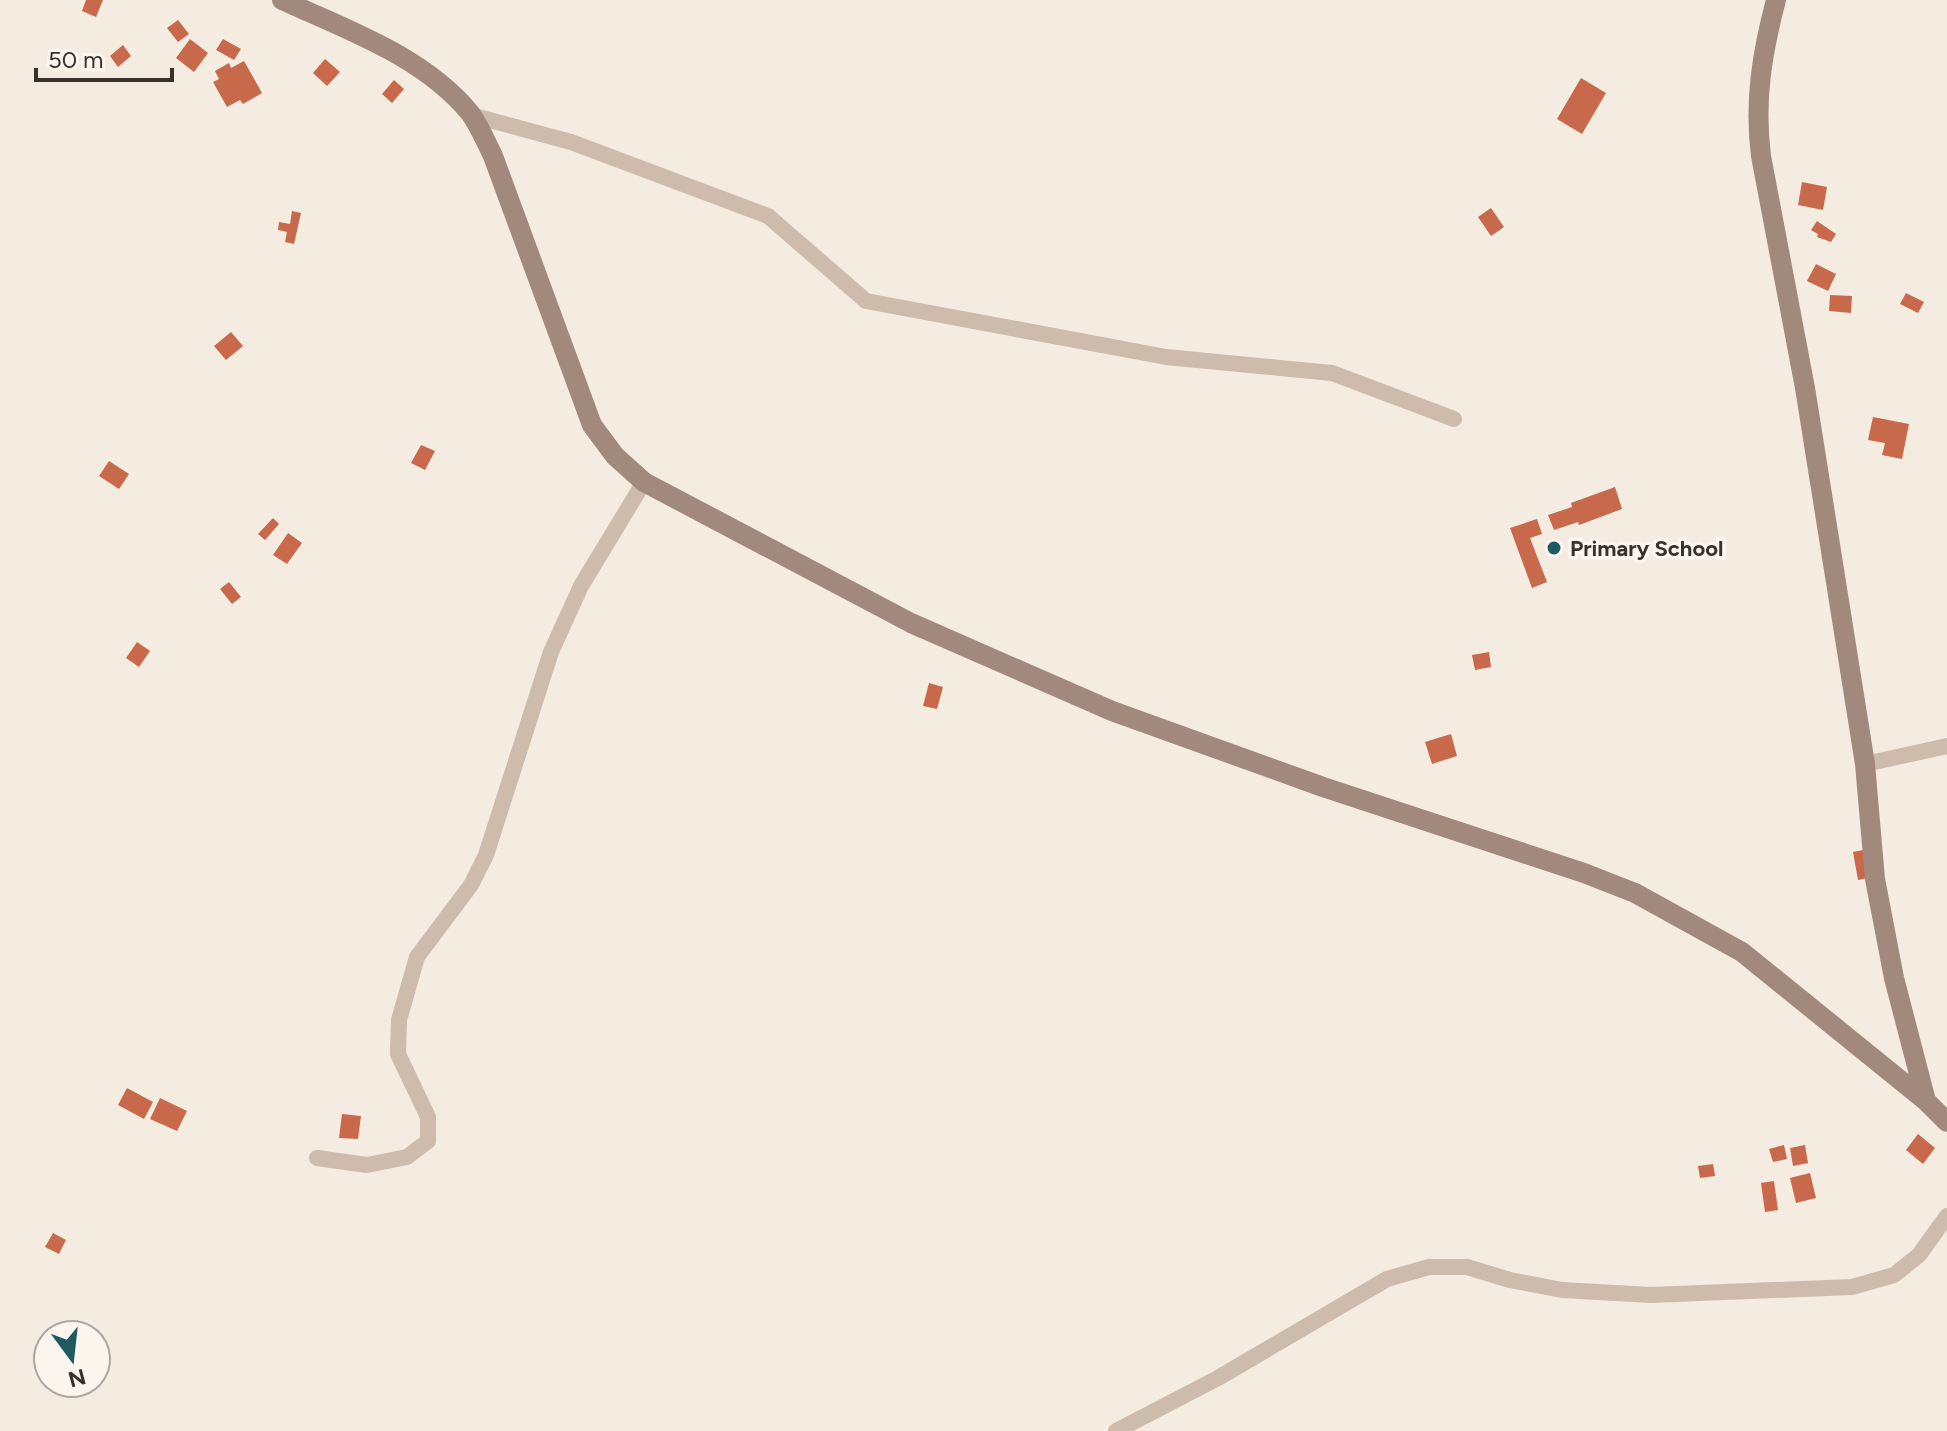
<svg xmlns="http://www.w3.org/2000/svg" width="1947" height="1431" font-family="Figtree,sans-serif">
<rect width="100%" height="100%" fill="#f4ebe1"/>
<g fill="#c8694b">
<path d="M86 0H103L96 17 82 11Z"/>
<path d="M178 20 189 34 178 42 167 28Z"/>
<path d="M190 39 208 53 194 72 176 58Z"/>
<path d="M223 39 241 49 234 60 216 50Z"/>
<path d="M123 45 131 56 118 67 110 56Z"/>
<path d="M325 59 340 72 327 86 313 73Z"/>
<path d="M244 61 262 93 243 104 240 100 227 107 213 82 219 79 215 71 229 63 231 68Z"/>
<path d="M1581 78 1606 93 1582 134 1557 119Z"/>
<path d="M394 80 404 89 392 103 382 94Z"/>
<path d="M1802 182 1827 187 1823 210 1798 205Z"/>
<path d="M1491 208 1504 227 1491 236 1478 217Z"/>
<path d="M292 211 301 213 294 244 285 242 287 232 278 230 279 222 290 224Z"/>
<path d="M1817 221 1836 234 1831 242 1817 237 1818 234 1811 230Z"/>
<path d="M1816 264 1836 274 1828 291 1807 281Z"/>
<path d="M1906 293 1924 302 1918 313 1900 304Z"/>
<path d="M1830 295 1852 296 1851 313 1829 311Z"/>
<path d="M231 332 243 346 226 360 214 346Z"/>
<path d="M1873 417 1909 424 1902 459 1882 455 1885 443 1868 440Z"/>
<path d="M421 445 435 451 425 470 411 463Z"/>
<path d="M109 461 129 474 119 489 99 476Z"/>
<path d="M1615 487 1622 509 1579 525 1578 522 1554 530 1548 515 1572 507 1571 503Z"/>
<path d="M273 518 279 524 265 540 258 534Z"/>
<path d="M1537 519 1542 534 1530 538 1547 582 1532 588 1510 528Z"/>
<path d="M288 533 302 543 287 564 273 555Z"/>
<path d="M229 582 241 597 232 604 220 589Z"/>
<path d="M137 642 150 651 139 667 126 658Z"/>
<path d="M1489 652 1491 667 1475 670 1472 655Z"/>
<path d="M929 683 943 687 937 709 923 706Z"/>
<path d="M1451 734 1457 756 1432 764 1425 742Z"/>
<path d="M1863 850 1868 878 1858 880 1853 852Z"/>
<path d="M127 1088 153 1102 144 1119 118 1105Z"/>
<path d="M160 1098 187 1111 177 1131 150 1119Z"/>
<path d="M342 1114 361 1116 358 1139 339 1138Z"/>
<path d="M1918 1134 1935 1148 1923 1164 1906 1150Z"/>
<path d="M1784 1145 1787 1159 1773 1162 1769 1149Z"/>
<path d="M1805 1145 1808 1163 1793 1166 1790 1148Z"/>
<path d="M1713 1164 1715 1176 1700 1178 1698 1166Z"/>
<path d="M1810 1173 1816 1198 1796 1203 1790 1178Z"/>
<path d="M1774 1181 1778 1210 1765 1212 1761 1183Z"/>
<path d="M53 1233 66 1240 59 1254 45 1247Z"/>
</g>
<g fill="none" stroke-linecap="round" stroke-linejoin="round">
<g stroke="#cdbbac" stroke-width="16">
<path d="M471 115 571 142 768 216 866 301 1166 357 1332 373 1454 419"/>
<path d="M1865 764 1947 746"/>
<path d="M317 1158 367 1165 407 1157 428 1141V1117L398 1054 399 1020 417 957 471 885 486 855 551 652 581 586 644 482"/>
<path d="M1116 1431 1218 1378 1387 1279 1429 1267H1467L1510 1280 1562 1290 1651 1295 1852 1287 1894 1275 1919 1255 1947 1216"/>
</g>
<g stroke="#a18a7d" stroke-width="20">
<path d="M282 0C347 30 423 56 470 113 479 125 486 142 493 156L592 425 615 456 644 482 911 623 1112 711 1323 787 1584 873 1635 893 1742 952 1926 1101 1947 1122"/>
<path d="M1776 0C1762 53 1754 101 1761 156L1805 388 1865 764 1875 879 1894 978 1926 1101"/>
</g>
</g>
<circle fill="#1f5a5e" stroke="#fbf5ee" stroke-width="3" cx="1554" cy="548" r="8"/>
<g text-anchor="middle" stroke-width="7" stroke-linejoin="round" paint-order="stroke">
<g font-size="22" font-weight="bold" fill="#3b302b" stroke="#fbf5ee" text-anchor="start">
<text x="1570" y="556">Primary School</text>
</g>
</g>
<g transform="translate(72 1359) rotate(165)"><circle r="38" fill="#fbf5ee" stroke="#aea6a0" stroke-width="2"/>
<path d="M0-6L14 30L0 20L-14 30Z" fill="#1f5a5e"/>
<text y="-12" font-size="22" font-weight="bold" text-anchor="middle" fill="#3b302b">N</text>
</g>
<path d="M36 68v12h136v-12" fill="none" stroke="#3b302b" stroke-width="4"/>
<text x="48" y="68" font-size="24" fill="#3b302b" stroke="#fbf5ee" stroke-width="6" paint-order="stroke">50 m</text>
</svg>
